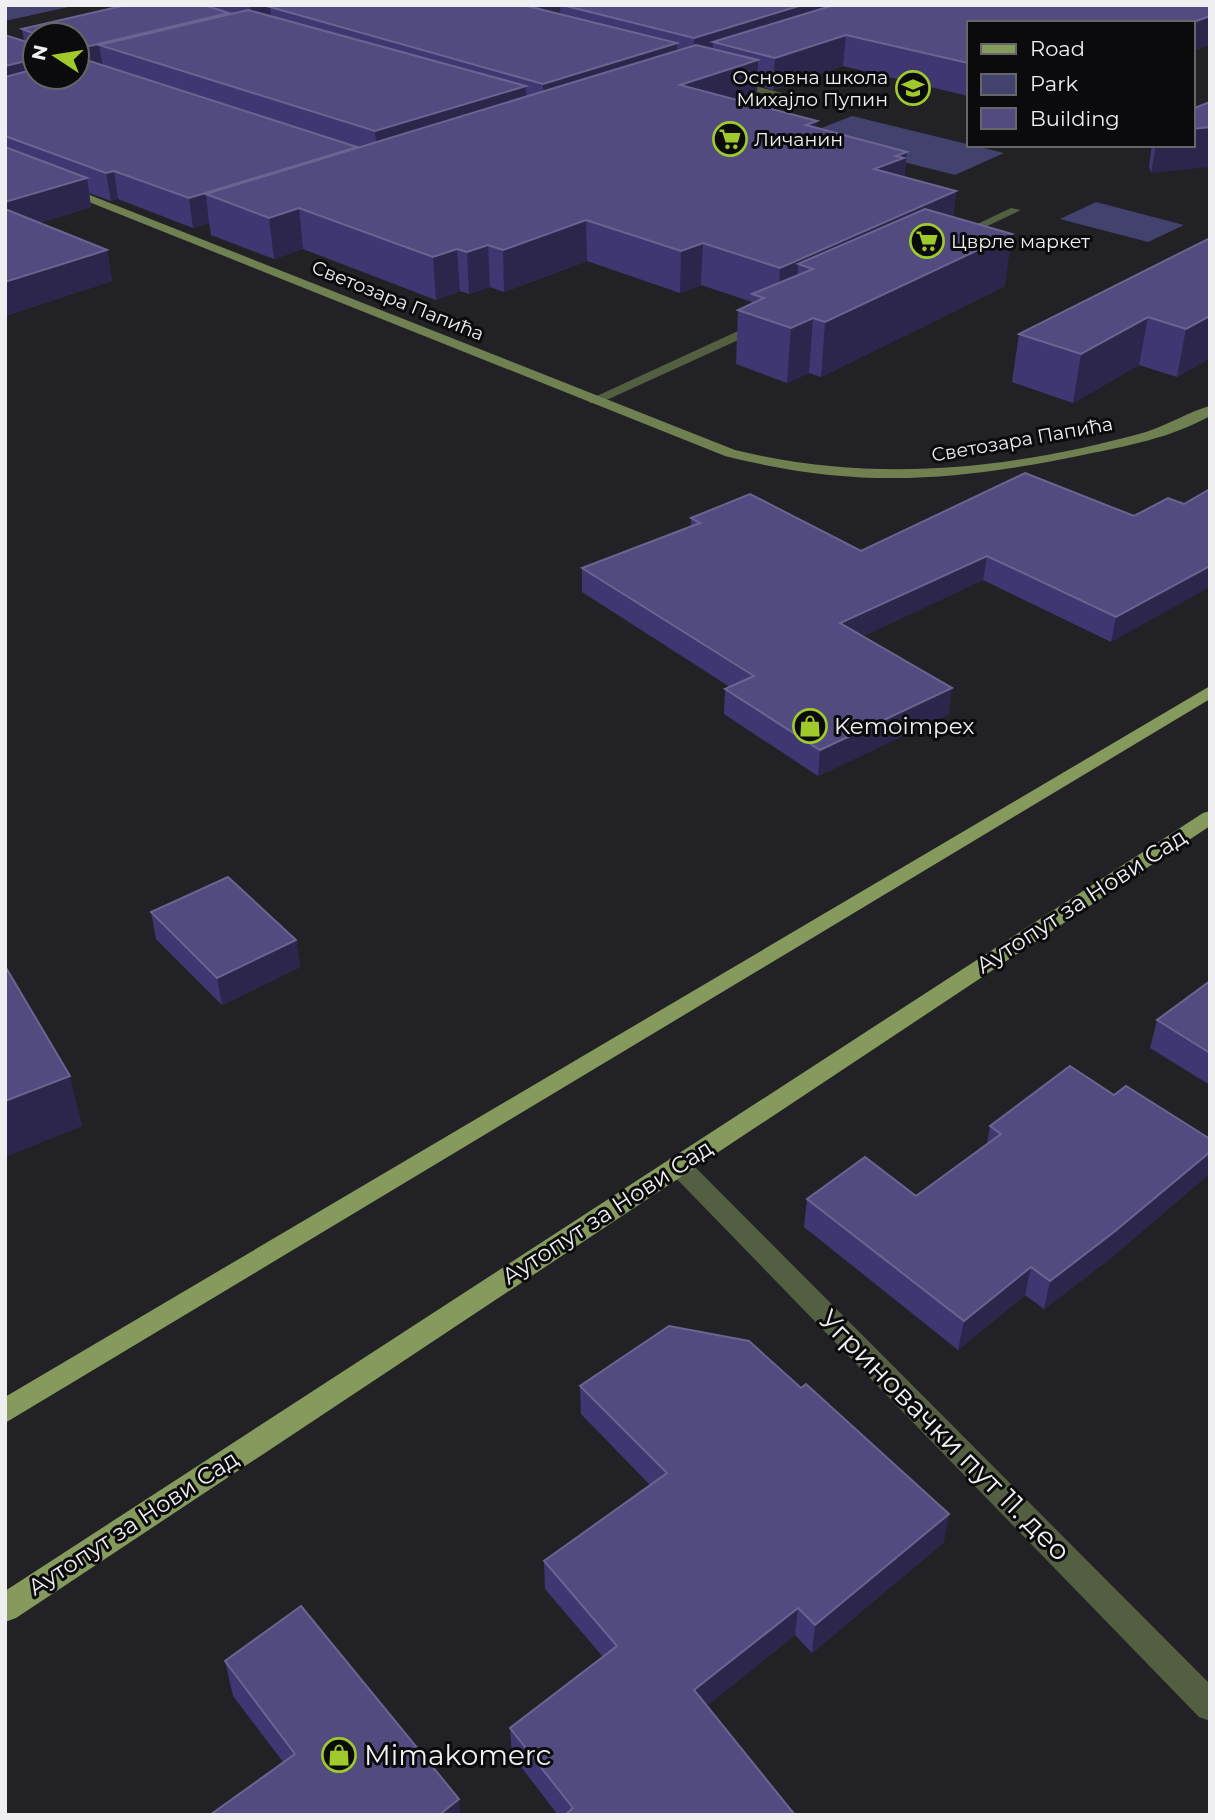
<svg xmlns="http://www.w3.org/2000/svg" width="1215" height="1820" font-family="Montserrat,sans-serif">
<rect width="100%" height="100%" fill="#222226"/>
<g fill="#43416d">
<path d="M5 5H71L73 6 5 21Z"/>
<path d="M852 116 1004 153 955 175 801 136Z"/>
<path d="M1096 202 1184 225 1148 242 1060 219Z"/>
</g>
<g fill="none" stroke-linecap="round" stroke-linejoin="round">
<g fill="#545e41" fill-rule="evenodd">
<path d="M729 79 805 99 807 101 802 104 726 84 724 82Z"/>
<path d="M1011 208 1021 210 962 238 952 236Z"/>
<path d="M762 320 768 324 767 327 600 403H590L588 400Z"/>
<path d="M678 1156 687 1159 1210 1684V1721L1199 1717 669 1171 666 1165 669 1159Z"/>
</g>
<path fill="#708050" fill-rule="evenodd" d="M59 186H67L735 450C875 484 1008 470 1146 432 1168 425 1188 412 1210 406V416C1171 438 1126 446 1083 455 951 482 857 489 725 456L59 190Z"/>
<g fill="#859a5c" fill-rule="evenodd">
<path d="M1210 686V699L5 1423V1397Z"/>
<path d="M1210 811V826L16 1618 5 1622V1591L1203 813Z"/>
</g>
</g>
<g fill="#3f3771">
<path d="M126 5H1210V44L1192 51 968 23V96L843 66 773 90 757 85V95L740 101 817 127 907 152 904 177 956 191 953 217 1005 286 821 377 809 373 787 383 736 364 738 310 752 304V302L701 285 680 293 587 261 504 292 490 287 469 294 460 291 436 300 303 249 274 259 211 235 209 223 193 228 118 199 111 201 89 193 91 207 39 223 107 250 112 281 5 316V35L24 41 22 29Z"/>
<path d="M1152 145H1192L1151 173 1149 166Z"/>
<path d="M1210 238V358L1177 377 1139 365 1073 403 1012 382 1019 334Z"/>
<path d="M1168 498 1111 642 983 580 863 636 949 714 818 776 724 714 725 689 730 687 582 592V568L691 526V518L861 551 1134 516Z"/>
<path d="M151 912 296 940 300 967 222 1005 156 939Z"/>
<path d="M1210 981V1085L1150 1048 1157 1020Z"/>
<path d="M1114 1095 1210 1139V1173L1107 1261 1044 1309 1025 1295 958 1350 804 1227 807 1199 916 1196 987 1143 990 1126Z"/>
<path d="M580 1386 944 1542 812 1653 795 1635 707 1705 795 1815H558L512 1755 510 1728 603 1657 545 1589 544 1561 650 1485 581 1414Z"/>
<path d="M225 1661 460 1815 283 1762 233 1696Z"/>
</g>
<g fill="#2c264d">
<path d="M250 5H359L270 7 272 27 253 31Z"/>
<path d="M540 5H560L561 25 541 30Z"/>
<path d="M802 5H895L713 42 712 63 693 69 694 38Z"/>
<path d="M229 13 232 37 99 45 103 68 77 75V49Z"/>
<path d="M1210 16V44L1192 51V23Z"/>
<path d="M846 35 843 66 773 90 775 58Z"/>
<path d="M677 43 676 74 544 116 543 84Z"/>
<path d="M35 59V77L5 92V66Z"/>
<path d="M758 60 757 95 679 121 680 85Z"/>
<path d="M526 86 527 122 378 169 375 131Z"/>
<path d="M817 121 815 158 806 125Z"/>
<path d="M1210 127V167L1151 173 1156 145H1192V129Z"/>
<path d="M357 147 359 175 206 194 209 223 193 228 189 198Z"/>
<path d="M907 152 903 190 874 169 896 156Z"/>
<path d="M114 171 118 199 111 201 106 173Z"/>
<path d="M87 178 91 207 5 233V202Z"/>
<path d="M956 191 951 231 798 264 795 303 778 311 780 268Z"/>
<path d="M299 208 303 249 274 259 269 218Z"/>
<path d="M586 220 587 261 504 292 503 250Z"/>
<path d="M1012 234 1005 286 821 377 825 322Z"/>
<path d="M703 243 701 285 680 293 681 251Z"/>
<path d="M488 245 490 287 469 294 467 252Z"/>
<path d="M457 249 460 291 436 300 433 257Z"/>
<path d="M107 250 112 281 5 316V282Z"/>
<path d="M1210 316V358L1177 377 1186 329Z"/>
<path d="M1148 317 1139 365 1073 403 1081 354Z"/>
<path d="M813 318 809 373 787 383 791 328Z"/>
<path d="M987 556 983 580 838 648 840 623Z"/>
<path d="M1210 566V587L1111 642 1116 617Z"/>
<path d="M952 688 949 714 818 776 820 750Z"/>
<path d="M296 940 300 967 222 1005 217 978Z"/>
<path d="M70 1076 82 1126 5 1157V1101Z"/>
<path d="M1210 1152V1173L1107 1261 1044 1309 1050 1281Z"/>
<path d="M1031 1267 1025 1295 958 1350 964 1321Z"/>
<path d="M949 1514 944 1542 812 1653 815 1625Z"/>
<path d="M798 1608 795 1635 693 1717 694 1690Z"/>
<path d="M459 1799 460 1815H439Z"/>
</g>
<g fill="#524b7f" stroke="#6b6491" stroke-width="2">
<path d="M126 5H204L229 13 77 49V35H35V59L5 66V35L30 43 33 40V33L22 29Z"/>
<path d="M277 5H523L677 43 543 84 270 7Z"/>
<path d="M562 5H802L694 38Z"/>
<path d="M834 5H1210V16L1191 23H968V63L846 35 775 58 713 42Z"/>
<path d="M248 10 526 86 375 131 99 45Z"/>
<path d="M696 45 758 60 680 85 817 121 806 125 907 152 896 156 904 158 874 169 956 191 780 268 703 243 681 251 586 220 503 250 488 245 467 252 457 249 433 257 299 208 269 218 206 194Z"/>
<path d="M80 58 357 147 189 198 114 171 106 173 5 136V77L35 69V77H77V59Z"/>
<path d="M1210 102V127L1192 129V109Z"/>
<path d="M5 147 87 178 5 202Z"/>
<path d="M5 209 107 250 5 282Z"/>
<path d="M925 209 1012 234 825 322 813 318 791 328 738 310 764 298 752 294 813 269 798 264Z"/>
<path d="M1210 238V316L1186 329 1148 317 1081 354 1019 334Z"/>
<path d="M1025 473 1134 516 1168 498 1184 504 1210 489V566L1116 617 987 556 840 623 952 688 820 750 725 689 754 676 582 568 700 523 691 518 750 494 861 551Z"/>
<path d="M228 877 296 940 217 978 151 912Z"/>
<path d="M5 966 70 1076 5 1101Z"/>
<path d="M1210 981V1053L1157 1020Z"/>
<path d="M1070 1066 1114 1095 1126 1086 1210 1139V1152L1114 1232 1050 1281 1031 1267 964 1321 807 1199 865 1157 916 1196 1001 1134 990 1126Z"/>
<path d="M669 1326 749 1341 801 1388 806 1384 949 1514 815 1625 798 1608 694 1690 795 1815H565L573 1808 510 1728 617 1646 544 1561 667 1473 580 1386Z"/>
<path d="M301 1606 459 1799 439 1815H210L295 1754 225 1661Z"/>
</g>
<defs>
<g id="school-ring" transform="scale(1.75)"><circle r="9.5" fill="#0b0b0d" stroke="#a0ca2c" stroke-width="1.5"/><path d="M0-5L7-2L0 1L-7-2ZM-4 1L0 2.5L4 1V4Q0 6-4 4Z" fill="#a0ca2c"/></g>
<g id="supermarket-ring" transform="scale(1.75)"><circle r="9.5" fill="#0b0b0d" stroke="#a0ca2c" stroke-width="1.5"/><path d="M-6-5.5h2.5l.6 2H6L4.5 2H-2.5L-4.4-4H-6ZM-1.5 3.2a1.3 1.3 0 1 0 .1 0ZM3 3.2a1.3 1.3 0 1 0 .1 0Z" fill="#a0ca2c"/></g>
<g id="shop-ring" transform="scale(1.75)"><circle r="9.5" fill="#0b0b0d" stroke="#a0ca2c" stroke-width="1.5"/><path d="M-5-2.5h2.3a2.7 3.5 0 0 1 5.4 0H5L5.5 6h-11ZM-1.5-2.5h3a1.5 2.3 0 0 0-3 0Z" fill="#a0ca2c"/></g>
</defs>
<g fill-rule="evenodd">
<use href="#school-ring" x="913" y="88"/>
<use href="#supermarket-ring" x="730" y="139"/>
<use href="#supermarket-ring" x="927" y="241"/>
<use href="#shop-ring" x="810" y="726"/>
<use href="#shop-ring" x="339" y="1755"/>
</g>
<g text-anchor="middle" stroke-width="6" stroke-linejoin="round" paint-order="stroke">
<g font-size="19" fill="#efeff2" stroke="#0b0b0d" text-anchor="start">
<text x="888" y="84" text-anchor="end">Основна школа<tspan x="888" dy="22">Михајло Пупин</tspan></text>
<text x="754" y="146">Личанин</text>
<text x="951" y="248">Цврле маркет</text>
</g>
<g font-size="19" fill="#efeff2" stroke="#0b0b0d">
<text transform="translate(398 300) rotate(22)" y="7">Светозара Папића</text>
<text transform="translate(1022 439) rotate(-10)" y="7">Светозара Папића</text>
</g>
<g font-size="23" fill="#efeff2" stroke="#0b0b0d" text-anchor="start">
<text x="834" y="734">Kemoimpex</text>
</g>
<g font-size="23" fill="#efeff2" stroke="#0b0b0d">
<text transform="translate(1081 901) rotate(-33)" y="8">Аутопут за Нови Сад</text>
<text transform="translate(607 1212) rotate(-33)" y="8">Аутопут за Нови Сад</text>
<text transform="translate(133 1523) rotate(-33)" y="8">Аутопут за Нови Сад</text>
</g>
<g font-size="28" fill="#efeff2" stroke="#0b0b0d">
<text transform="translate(945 1435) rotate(45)" y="10">Угриновачки пут 11. део</text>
</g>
<g font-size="28" fill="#efeff2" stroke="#0b0b0d" text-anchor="start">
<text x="364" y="1765">Mimakomerc</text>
</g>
</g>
<rect width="1215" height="1820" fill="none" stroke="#efeff2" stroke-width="14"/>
<rect x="967" y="21" width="228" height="126" fill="#0b0b0d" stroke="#666669" stroke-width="2"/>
<rect x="981" y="44" width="35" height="10" fill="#859a5c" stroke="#666669" stroke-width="2"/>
<text x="1030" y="56" font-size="21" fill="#efeff2">Road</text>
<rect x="981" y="74" width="35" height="21" fill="#43416d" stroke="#666669" stroke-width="2"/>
<text x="1030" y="91" font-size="21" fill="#efeff2">Park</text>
<rect x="981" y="108" width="35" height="21" fill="#524b7f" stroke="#666669" stroke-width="2"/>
<text x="1030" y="126" font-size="21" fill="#efeff2">Building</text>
<g transform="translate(56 56) rotate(282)"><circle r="33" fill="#0b0b0d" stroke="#666669" stroke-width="2"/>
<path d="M0-5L12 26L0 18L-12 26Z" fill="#a0ca2c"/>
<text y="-10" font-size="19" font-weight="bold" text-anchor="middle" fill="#efeff2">N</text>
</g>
</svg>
